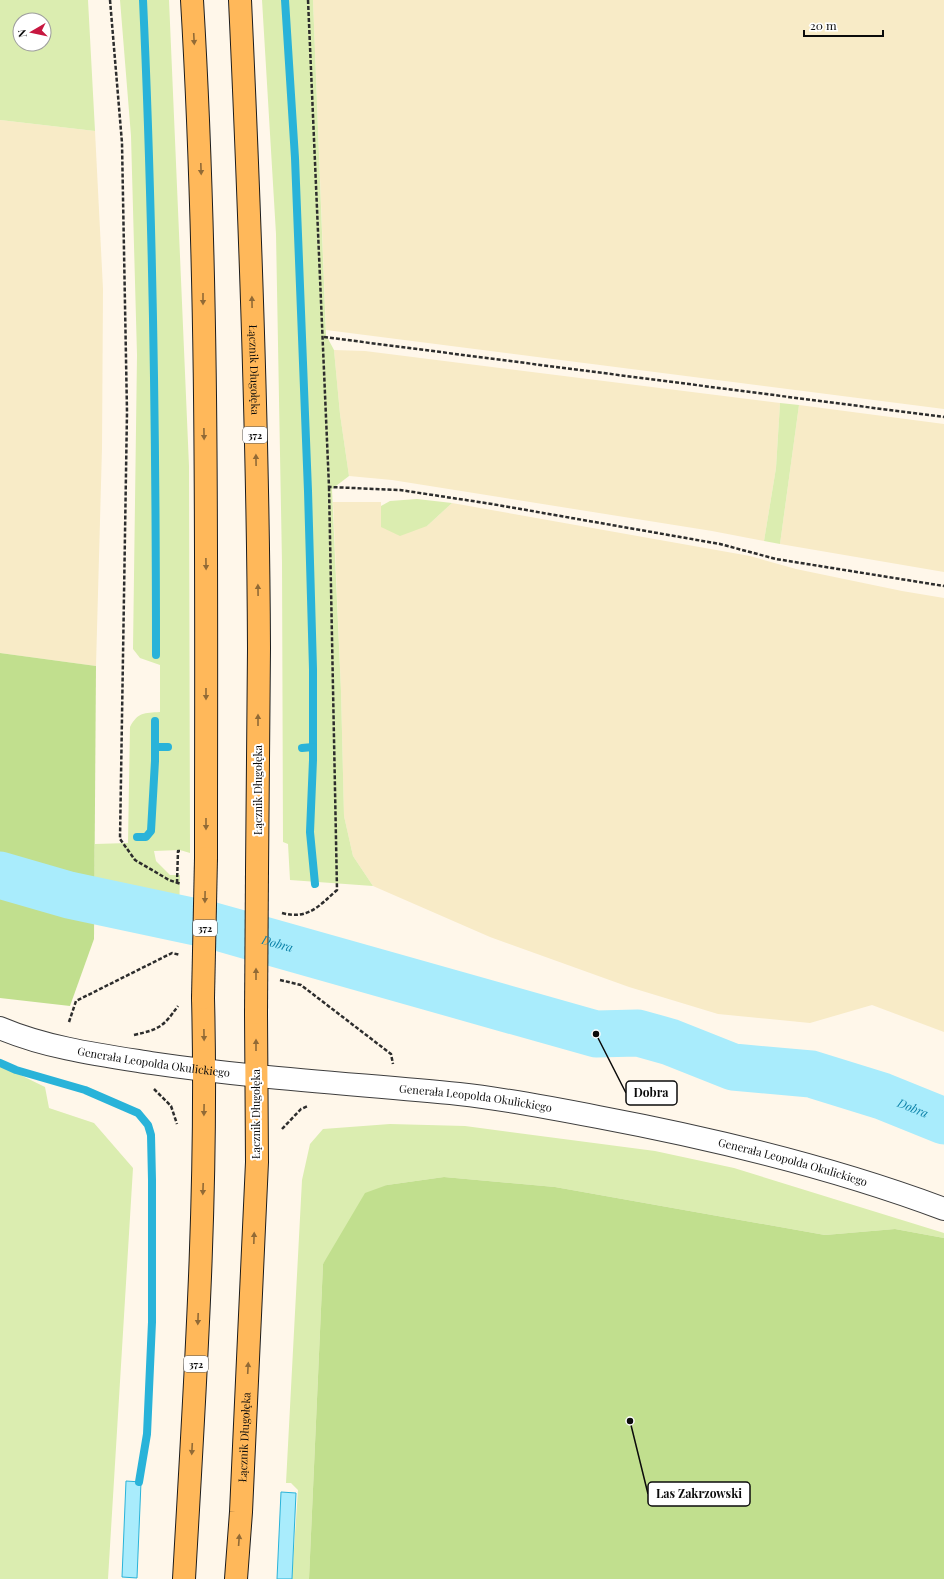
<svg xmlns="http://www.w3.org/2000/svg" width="944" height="1579" font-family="'Playfair Display',serif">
<rect width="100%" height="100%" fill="#fff7ea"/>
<g fill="#f8ebc7">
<path d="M313 0H944V409L326 330Z"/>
<path d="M0 120 95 131 103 289 102 448 96 666 0 653Z"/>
<path d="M334 350 365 351 780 403 776 468 764 541 712 531 392 480 349 476 340 414Z"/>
<path d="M799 405 944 424V572L780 544Z"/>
<path d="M333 502H381V506L427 526 452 503 750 556 796 569 902 591 944 598V1032L872 1005 810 1023 718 1014 629 987 490 937 373 886 353 856 344 816 341 691Z"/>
</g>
<g fill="#dbedb0" fill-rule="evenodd">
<path d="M0 0H88L95 131 0 120ZM20 20H44V44H20Z"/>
<path d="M120 0H169L189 466 190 853 180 850 154 851 156 861 170 875H180L179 914 94 894 95 844 128 843 130 727C138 712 144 713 160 712V665L140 658 133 649 137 355 131 136Z"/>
<path d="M262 0H313L326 335 334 350 340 414 349 476 332 489 341 691 344 816 353 856 373 886 290 880 288 844 283 842 282 563 276 234Z"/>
<path d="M780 403 799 405 780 544 764 541 776 468Z"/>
<path d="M417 499 452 503 427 526 400 536 381 527V506L390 501Z"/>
<path d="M0 1065 45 1087 49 1108 94 1123 133 1168 108 1579H0Z"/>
<path d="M390 1124 465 1126 655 1151 734 1168 944 1233V1238L895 1229 825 1235 555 1187 444 1177 387 1185 323 1264 309 1579H292L298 1490 291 1483H286L302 1180 310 1144 323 1129Z"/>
</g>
<g fill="#c1df8e">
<path d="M0 653 96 666 94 939 70 1006 0 998Z"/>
<path d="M444 1177 555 1187 825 1235 895 1229 944 1238V1579H309L323 1264 365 1193 387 1185Z"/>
</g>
<g fill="#a9ecfc" stroke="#29b3d9">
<path d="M126 1481 141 1482 137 1578 122 1577Z"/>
<path d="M281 1492 296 1493 292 1579H277Z"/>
</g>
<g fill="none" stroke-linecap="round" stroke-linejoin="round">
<g stroke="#29b3d9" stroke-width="8">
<path d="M143 0C153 218 156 437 156 655"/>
<path d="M285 0 295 158 308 491 313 669V760L310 832 315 884"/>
<path d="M155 747H168"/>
<path d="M302 748 313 747"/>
<path d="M137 837H146L151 831 155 761V721"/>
<path d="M0 1063 16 1070 85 1090 138 1113 148 1125 151 1135 152 1180V1322L147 1434 139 1482"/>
</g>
<path stroke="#a9ecfc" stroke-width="47" id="s1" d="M0 875 69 895 210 925 596 1034 638 1033 670 1042 733 1067 811 1074 882 1096 944 1121"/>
<g stroke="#3e3e3e" stroke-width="24">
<g id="minor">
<path id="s2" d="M0 1028C47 1048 100 1055 151 1063 253 1078 356 1084 459 1094 506 1099 552 1108 598 1117 715 1139 832 1167 944 1209"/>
</g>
</g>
<g stroke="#1c1c1c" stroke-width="24">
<g id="major">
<path d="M192 0C209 286 206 572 206 858"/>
<path id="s3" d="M240 0C250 216 258 432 259 648 259 722 257 796 257 871"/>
<path d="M184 1579C195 1386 208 1192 203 998"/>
<path id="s4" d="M236 1579 241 1512 257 1162 256 1013"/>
</g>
</g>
<g stroke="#2d2d2d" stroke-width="2.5" stroke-dasharray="4 2" stroke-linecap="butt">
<path d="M110 0 122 143 127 412 120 839 135 860 169 880 181 884"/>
<path d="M308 0 329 487 400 490 492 504 720 544 776 559 944 586"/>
<path d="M324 337 944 417"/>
<path d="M177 883 178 851H182"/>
<path d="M282 913C308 920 319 906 337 890L329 487"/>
<path d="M280 980 301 985 391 1054 393 1064"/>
<path d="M69 1022 76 1001 172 953 180 955"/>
<path d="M134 1035C160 1029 163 1027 178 1006"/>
<path d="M154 1089 171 1106 177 1124"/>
<path d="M282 1129 301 1109 308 1106"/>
</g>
<use href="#minor" stroke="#fff" stroke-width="22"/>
<use href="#major" stroke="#ffb85a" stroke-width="22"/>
<g stroke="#1c1c1c" stroke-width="24" stroke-linecap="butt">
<g id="major-bridge">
<path d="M203 998 206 858"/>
<path d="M256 1013 257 871"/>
</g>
</g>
<use href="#major-bridge" stroke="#ffb85a" stroke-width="22"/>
</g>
<defs><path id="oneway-solid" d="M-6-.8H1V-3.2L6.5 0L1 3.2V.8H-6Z"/></defs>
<g fill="#916a36">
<use href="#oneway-solid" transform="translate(194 39) rotate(87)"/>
<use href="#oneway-solid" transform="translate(201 169) rotate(88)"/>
<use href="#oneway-solid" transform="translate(203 299) rotate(90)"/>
<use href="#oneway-solid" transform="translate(252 302) rotate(-91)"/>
<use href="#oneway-solid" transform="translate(204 434) rotate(89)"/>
<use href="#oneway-solid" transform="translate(256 460) rotate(-91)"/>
<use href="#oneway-solid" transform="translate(206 564) rotate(89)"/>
<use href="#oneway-solid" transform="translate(258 590) rotate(-91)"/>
<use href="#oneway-solid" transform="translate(206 694) rotate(90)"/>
<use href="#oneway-solid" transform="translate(258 720) rotate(-90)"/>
<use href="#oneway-solid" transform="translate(206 824) rotate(90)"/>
<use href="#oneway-solid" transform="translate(205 897) rotate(91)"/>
<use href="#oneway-solid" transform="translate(256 974) rotate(-90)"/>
<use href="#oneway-solid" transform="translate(204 1035) rotate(89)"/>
<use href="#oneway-solid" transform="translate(256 1045) rotate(-90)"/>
<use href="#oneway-solid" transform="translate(204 1110) rotate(91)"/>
<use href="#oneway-solid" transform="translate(203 1189) rotate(92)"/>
<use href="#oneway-solid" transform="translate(254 1238) rotate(-88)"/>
<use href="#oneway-solid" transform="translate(198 1319) rotate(92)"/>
<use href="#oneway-solid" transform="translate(248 1368) rotate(-87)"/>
<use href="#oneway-solid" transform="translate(192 1449) rotate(93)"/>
<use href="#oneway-solid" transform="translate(239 1540) rotate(-86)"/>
</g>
<g text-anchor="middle" stroke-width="4" stroke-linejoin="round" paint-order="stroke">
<g fill="#fff" stroke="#545454" stroke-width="1">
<rect x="243" y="427" width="24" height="16" rx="3"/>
<rect x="193" y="920" width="24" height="16" rx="3"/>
<rect x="184" y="1356" width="24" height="16" rx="3"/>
</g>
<g font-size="10" font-weight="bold" fill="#0b0b0b">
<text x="255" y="439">372</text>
<text x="205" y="932">372</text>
<text x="196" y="1368">372</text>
</g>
<g font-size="11" fill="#0b0b0b" stroke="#fff">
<text dy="4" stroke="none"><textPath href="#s3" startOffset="370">Łącznik Długołęka</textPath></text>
<text transform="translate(258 790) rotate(-90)" y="4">Łącznik Długołęka</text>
<text dy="4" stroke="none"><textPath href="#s2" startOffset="158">Generała Leopolda Okulickiego</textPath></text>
<text dy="4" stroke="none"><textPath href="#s2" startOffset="482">Generała Leopolda Okulickiego</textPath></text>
<text transform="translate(256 1114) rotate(-90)" y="4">Łącznik Długołęka</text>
<text dy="4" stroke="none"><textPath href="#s2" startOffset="806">Generała Leopolda Okulickiego</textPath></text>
<text dy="4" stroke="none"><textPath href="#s4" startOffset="142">Łącznik Długołęka</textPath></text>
</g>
<g font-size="12" font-style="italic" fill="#0a80a7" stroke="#fff">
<text dy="4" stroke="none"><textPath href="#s1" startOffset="286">Dobra</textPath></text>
<text dy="4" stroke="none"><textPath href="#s1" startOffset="946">Dobra</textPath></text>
</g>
</g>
<path fill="none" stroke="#0b0b0b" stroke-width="1.5" d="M596 1034L626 1093M630 1421L648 1494"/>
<g fill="#0b0b0b" stroke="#fff" stroke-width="1.5">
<circle cx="596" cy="1034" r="4"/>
<circle cx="630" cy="1421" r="4"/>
</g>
<g fill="#fff" stroke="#0b0b0b" stroke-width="1.5">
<rect x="626" y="1081" width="51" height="24" rx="4"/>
<rect x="648" y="1482" width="102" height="24" rx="4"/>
</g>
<g font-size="12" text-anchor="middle" font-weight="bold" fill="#0b0b0b">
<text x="651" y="1097">Dobra</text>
<text x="699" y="1498">Las Zakrzowski</text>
</g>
<g transform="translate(32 32) rotate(261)"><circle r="19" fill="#ffffff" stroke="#9d9d9d"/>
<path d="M0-3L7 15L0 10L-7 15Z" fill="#c71740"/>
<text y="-6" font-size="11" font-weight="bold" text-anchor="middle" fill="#0b0b0b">N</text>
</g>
<path d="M804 30v6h79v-6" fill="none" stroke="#0b0b0b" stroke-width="2"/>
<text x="810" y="30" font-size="12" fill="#0b0b0b" stroke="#ffffff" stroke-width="3" paint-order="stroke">20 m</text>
</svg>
